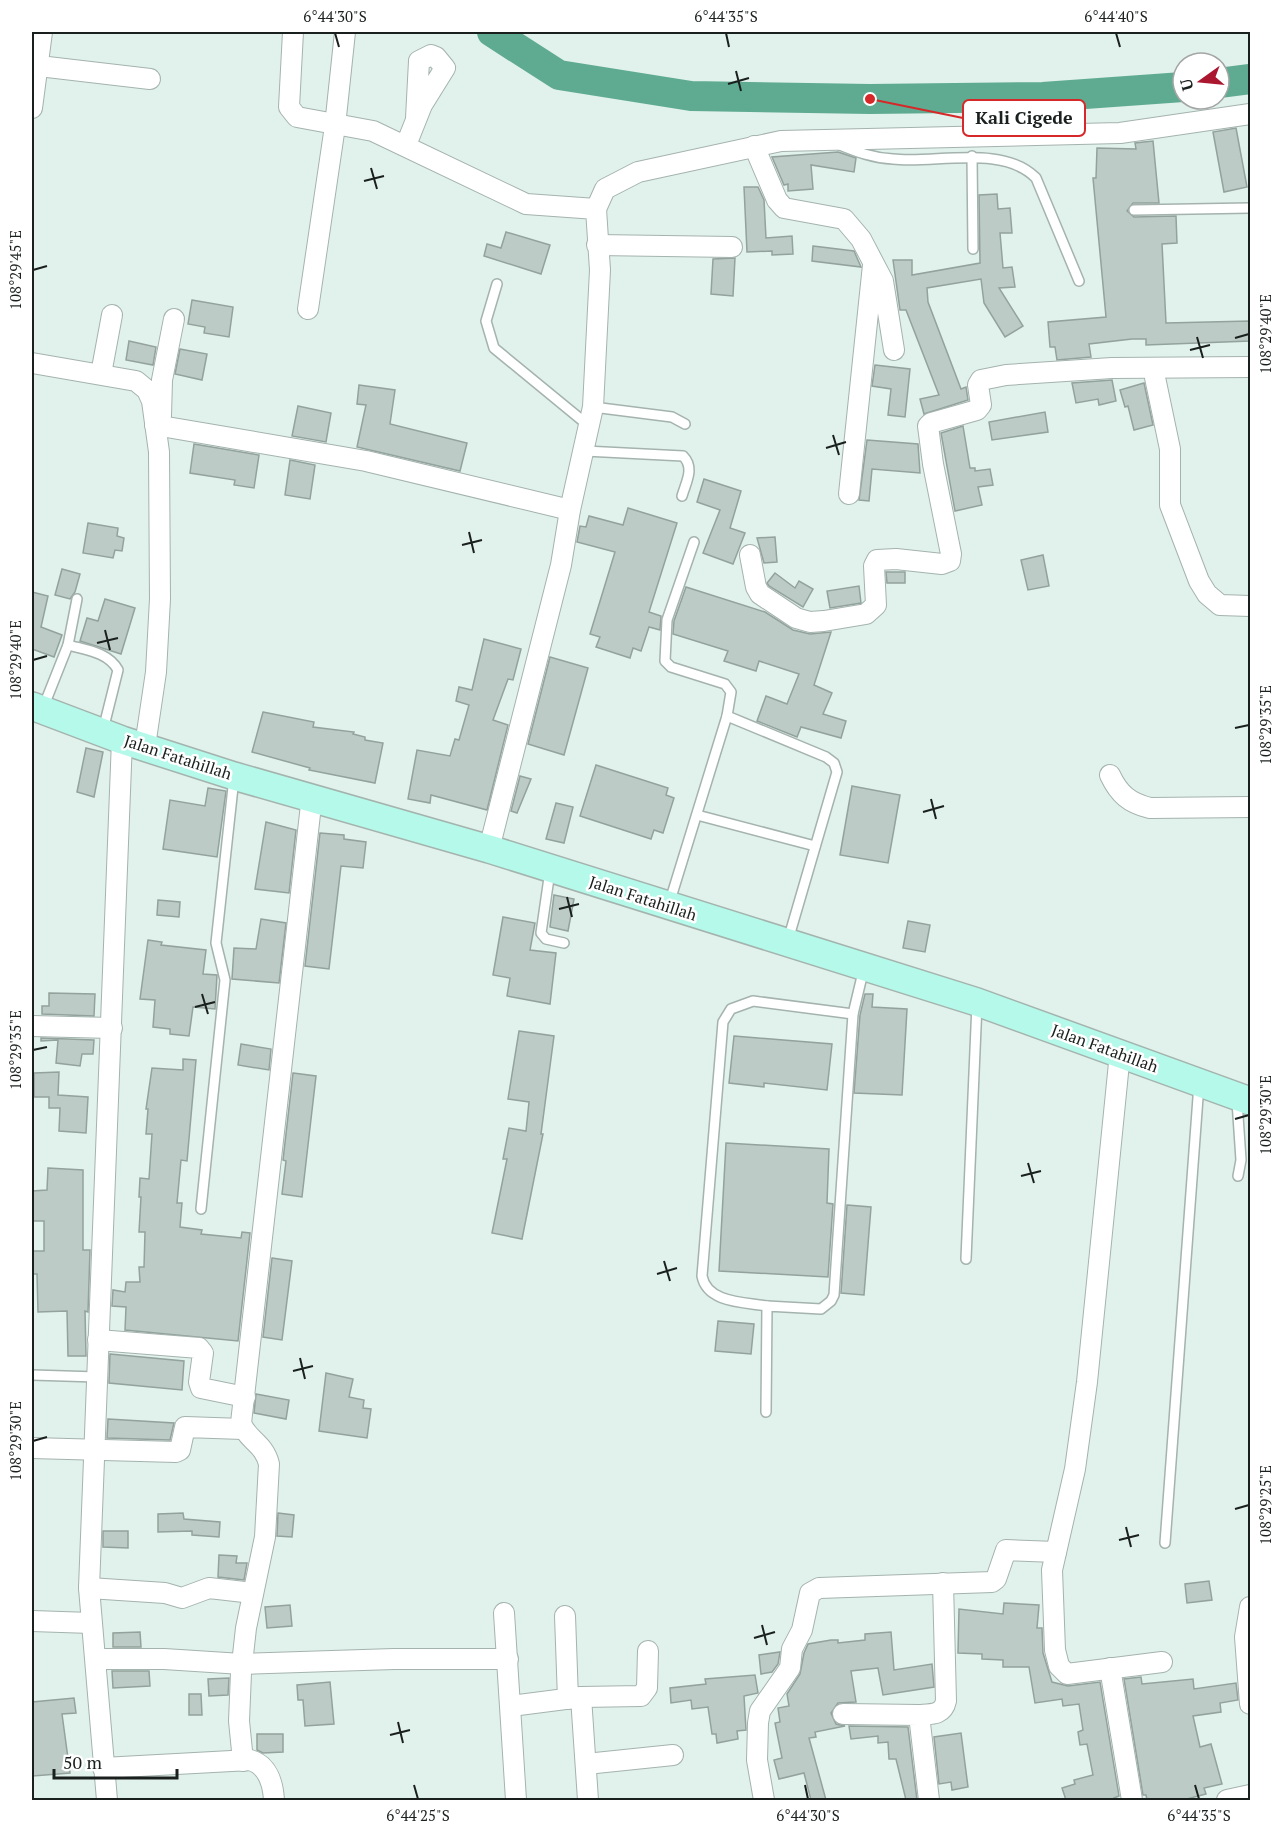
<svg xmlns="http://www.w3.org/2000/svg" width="1282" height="1832" font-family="'PT Serif',serif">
<rect width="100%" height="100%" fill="#e1f1eb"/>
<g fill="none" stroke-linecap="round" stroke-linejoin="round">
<g stroke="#5fab92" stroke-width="30">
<path d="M492 32 559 75 691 96 870 99 1043 97 1183 87"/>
<path d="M1219 83 1250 79"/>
</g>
</g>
<g fill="#bccbc5" stroke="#93a29c" stroke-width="1.5">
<path d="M1236 128 1247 187 1224 192 1213 132Z"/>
<path d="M1153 141 1159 203H1133L1127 211 1134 217 1176 216 1177 243 1162 244 1166 323 1250 321V341L1146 345V339H1132L1089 344 1091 357 1057 360 1055 347H1050L1048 322 1106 317 1093 178H1096L1097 148 1136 149 1135 143Z"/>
<path d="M838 152 856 158 854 172 811 165 813 189 788 191V184L784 185 772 157Z"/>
<path d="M744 187H758L764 200 766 238 792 236 793 254 772 255V251L747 252Z"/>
<path d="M997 194 998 209 1010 208 1012 233H1000L1003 268 1012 267 1015 287 999 288 1023 326 1005 337 984 303 981 279 927 288 928 302 961 389 966 387 968 400 924 414 920 399 939 395 906 310H900L893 260H912V275L980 263 979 195Z"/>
<path d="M506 232 550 245 541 274 484 256 487 244 501 248Z"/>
<path d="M813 246 854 251 861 267 812 261Z"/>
<path d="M735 258 733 296 711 294 713 259Z"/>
<path d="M192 300 233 307 229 337 204 333 205 327 188 324Z"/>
<path d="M129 341 156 347 153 365 126 360Z"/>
<path d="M180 349 207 354 202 380 175 374Z"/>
<path d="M875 365 910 369 905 417 888 415 891 389 872 386Z"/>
<path d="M1112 380 1116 401 1099 405 1098 399 1076 403 1072 383Z"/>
<path d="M1144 383 1153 425 1134 430 1128 406 1125 407 1120 390Z"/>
<path d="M359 385 395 390 390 424 467 443 460 471 357 447 366 405 357 404Z"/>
<path d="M298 406 331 413 326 442 292 436Z"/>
<path d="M1045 412 1048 432 992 440 989 422Z"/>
<path d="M963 426 970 468H975V471L990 469 993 485 978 487 982 505 955 511 941 433Z"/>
<path d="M867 440 918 444 920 473 872 469 869 501 859 500Z"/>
<path d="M194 444 259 455 254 488 234 485 235 480 190 473Z"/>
<path d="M290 460 315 465 310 499 285 495Z"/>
<path d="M704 479 741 491 730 528 745 533 733 564 703 553 720 510 697 502Z"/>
<path d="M628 508 677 523 649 612 661 616 660 630 649 627 641 651 633 648 630 658 596 647 600 637 590 634 615 552 577 542 580 526 586 527 589 516 623 525Z"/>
<path d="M88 523 118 528 117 536 124 538 122 551 115 550 113 558 83 553Z"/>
<path d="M775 537 777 562 764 563 757 538Z"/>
<path d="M1043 555 1049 586 1028 590 1021 560Z"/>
<path d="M62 569 80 574 75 592 70 599 55 595Z"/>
<path d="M886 572H905V583H887Z"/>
<path d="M775 573 795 588 799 581 813 589 803 607 769 586 767 583Z"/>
<path d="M859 586 861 603 830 608 827 591Z"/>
<path d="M686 587 765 612 793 630 810 634 831 632 814 685 832 693 823 714 846 721 841 738 801 727 797 737 757 721 766 696 787 704 799 674 759 661 756 671 724 661 728 651 673 634 674 621Z"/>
<path d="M32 592 48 596 41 627 62 635 54 657 32 649Z"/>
<path d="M105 599 135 608 121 654 80 641 87 618 98 621Z"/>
<path d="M484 639 521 649 513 680 508 679 493 720 508 725 487 810 431 795 430 803 408 799 417 750 450 756 455 739 459 740 469 705 456 701 459 687 472 690Z"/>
<path d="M550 657 588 668 564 755 528 744Z"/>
<path d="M263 712 314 722 313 727 354 732 353 734 365 737V740L383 743 375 783 309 770 310 768 252 752Z"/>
<path d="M86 748 103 752 94 797 77 792Z"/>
<path d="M596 765 668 788 666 795 674 798 663 833 654 830 651 839 580 816Z"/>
<path d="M520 776 531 779 517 813 511 811Z"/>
<path d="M852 786 900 795 888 863 840 855Z"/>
<path d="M208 788 226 791 217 857 163 849 170 800 205 806Z"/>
<path d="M556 803 573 807 564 843 546 839Z"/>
<path d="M266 822 296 830 289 893 255 889Z"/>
<path d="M320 833 344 835V839L366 842 363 868 341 866 329 969 305 966Z"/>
<path d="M554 895 574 899 568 931 550 927Z"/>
<path d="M158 900 180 902 179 917 157 915Z"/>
<path d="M503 917 535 923 530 950 556 953 550 1004 507 996 510 978 493 975Z"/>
<path d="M261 919 286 923 279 983 232 979 234 948 256 949Z"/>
<path d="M908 921 930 925 925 952 903 948Z"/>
<path d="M148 940 162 942 161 945 206 950 203 974 217 975 215 1009 193 1007 189 1036 170 1034V1029L153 1027 155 1000 140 999Z"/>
<path d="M49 993 95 994 94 1016 42 1014V1006H49Z"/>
<path d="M865 994H873L872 1007 907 1009 902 1095 854 1093 860 1015Z"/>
<path d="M519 1031 554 1036 541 1134H543L522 1239 492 1233 507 1159H503L509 1128 526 1131 529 1102 508 1099Z"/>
<path d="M734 1036 832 1044 827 1090 764 1083V1087L729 1083Z"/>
<path d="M41 1038 94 1040 93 1054H82L80 1066 56 1063 58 1040 41 1041Z"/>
<path d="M241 1044 271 1049 269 1070 238 1065Z"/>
<path d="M183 1059 196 1060 187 1161 181 1160 177 1203H182L180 1227 202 1230 201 1234 241 1238 242 1232 250 1233 238 1341 125 1330 126 1307 112 1306 113 1290 125 1292 126 1282H140L139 1267H144L145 1232H139L141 1197H139L140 1178 149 1179 152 1134H146L148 1109H146L152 1068 183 1070Z"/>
<path d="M59 1072 58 1095 88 1097 86 1133 59 1131 60 1108H49V1097H34V1073Z"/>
<path d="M293 1073 316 1076 302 1197 282 1194 286 1161 283 1160Z"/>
<path d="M726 1143 829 1149 827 1203 833 1204 828 1277 719 1271Z"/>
<path d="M48 1168 83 1170V1250H90L88 1312 85 1311 86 1356H68L67 1311 38 1312 37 1274H32V1251H44V1221H32V1191L47 1190Z"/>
<path d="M847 1205 871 1207 864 1295 841 1293Z"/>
<path d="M272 1258 292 1261 282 1340 263 1337Z"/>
<path d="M718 1321 754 1324 751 1354 715 1351Z"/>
<path d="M110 1354 184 1361 182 1390 109 1383Z"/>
<path d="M326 1373 353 1379 349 1397 364 1400 363 1408 371 1409 367 1438 319 1431Z"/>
<path d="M256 1394 289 1400 286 1419 254 1413Z"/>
<path d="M108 1419 174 1423 170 1440 107 1438Z"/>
<path d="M183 1513 184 1519 220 1522 219 1537 192 1535V1531L158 1532V1514Z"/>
<path d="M278 1513 294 1515 292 1537 277 1536Z"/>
<path d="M103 1531H128V1548L103 1547Z"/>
<path d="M219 1555 237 1556 236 1563H247L244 1580 218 1577Z"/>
<path d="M1209 1581 1212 1600 1187 1603 1185 1584Z"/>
<path d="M1004 1603 1039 1605 1037 1628H1042L1043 1653 1052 1682 1068 1686 1100 1682 1119 1796 1114 1798 1115 1800H1066L1062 1788 1075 1784 1074 1780 1093 1775 1087 1744 1080 1745 1078 1732 1083 1730 1079 1704 1063 1706 1062 1699 1035 1703 1029 1667H1003V1660L982 1659V1654L958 1653 959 1609 1003 1614Z"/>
<path d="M290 1605 292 1626 267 1628 265 1607Z"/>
<path d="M140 1632 141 1647H113V1633Z"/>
<path d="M891 1632 894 1670 932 1664 934 1687 883 1695 878 1668 851 1671 856 1702 838 1703 831 1713 836 1724 845 1726 815 1732 816 1737 809 1738 826 1800H811L804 1773 779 1779 774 1760 782 1758 775 1723 780 1722 778 1708 789 1706 787 1694 800 1674 804 1653 808 1644 831 1640H838V1643L865 1640V1634Z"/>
<path d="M780 1652 778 1664 772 1672 761 1674 759 1655Z"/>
<path d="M112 1671H149L150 1686 113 1688Z"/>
<path d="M755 1675 758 1693 744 1696 746 1730 737 1731 738 1739 717 1743 716 1734H712L708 1707 692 1709 691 1700 671 1703 670 1688 706 1684 705 1679Z"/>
<path d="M1141 1677 1142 1684 1193 1679 1194 1689 1236 1683 1238 1700 1220 1703 1221 1712 1193 1716 1200 1747 1211 1744 1222 1784 1204 1788 1206 1794 1183 1800H1147L1146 1795H1143L1124 1679Z"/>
<path d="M229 1678 228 1695 209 1696 208 1679Z"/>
<path d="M330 1682 334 1724 305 1726 303 1700H298L297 1685Z"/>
<path d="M189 1694H201L202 1715H189Z"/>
<path d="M74 1698 76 1713 62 1714 70 1773 33 1776 32 1702Z"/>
<path d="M849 1726 908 1727 917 1800H906L896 1759H889L888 1742 878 1743V1736L851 1739Z"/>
<path d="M961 1733 968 1787 952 1790 951 1782 939 1784 934 1737Z"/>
<path d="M257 1734H283V1752L263 1753 257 1750Z"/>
</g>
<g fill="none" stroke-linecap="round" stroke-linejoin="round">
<g stroke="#a4b3ad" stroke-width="12">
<g id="lane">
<path d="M840 145C857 152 873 158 893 159 934 164 1003 144 1036 178L1079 281"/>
<path d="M972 156 973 249"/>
<path d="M1134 210 1250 208"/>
<path d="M497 284 486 321 494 348 589 426"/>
<path d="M593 407 672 417 685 424"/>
<path d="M585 451 683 456C695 468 686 482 682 496"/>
<path d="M68 645C86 650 108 652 118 670L103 730"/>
<path d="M43 708 68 645 77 599"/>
<path d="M727 716 826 757 834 763 837 772 788 940"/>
<path d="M697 815 815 846"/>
<path d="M550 871 541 933 546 939 564 943"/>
<path d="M669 904 727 716 731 692 725 684 671 667 665 661 667 620 694 542"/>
<path d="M1237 1101 1241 1160 1238 1176"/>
<path d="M201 1209 225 980 216 943 234 778"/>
<path d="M966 1259 977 1004"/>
<path d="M767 1306C744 1302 707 1303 702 1276L723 1022 731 1009 753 1001 853 1014"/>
<path d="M32 1375 97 1377"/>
<path d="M766 1412 767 1306 821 1309 831 1301 834 1295 853 1014 864 968"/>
<path d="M1165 1543 1199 1084"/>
</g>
</g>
<g stroke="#a4b3ad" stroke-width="22">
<g id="street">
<path d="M293 32 289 107 297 117 373 131 526 204 596 209 600 270 593 407 570 510 561 565 489 849"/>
<path d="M39 66 150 79"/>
<path d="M32 108 42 32"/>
<path d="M406 145 422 105 445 68 436 57 431 55 419 61 416 118"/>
<path d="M754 146 777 200 784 208 844 219 861 239 883 281 894 350"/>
<path d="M596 209 605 189 638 172 781 141 1120 133 1250 114"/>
<path d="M597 245 732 247"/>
<path d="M308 309 335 126 345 32"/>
<path d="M32 363 136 381 147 390 152 401 159 452 160 599 156 672 145 746"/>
<path d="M1153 368 1170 449V505L1199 581 1207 594 1220 605 1250 606"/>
<path d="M101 374 112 315"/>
<path d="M161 416 162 380 174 319"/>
<path d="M155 425 366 461 570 510"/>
<path d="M849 494 873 265"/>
<path d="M750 555 756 587 760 594 796 618 810 622 824 621 866 614 876 605 874 566 877 560 896 559 942 564 950 561 951 554 933 464 928 426 931 423 977 410 981 405 978 385 981 380 1006 375 1112 368 1250 367"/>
<path d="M1110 775C1119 794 1129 803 1150 808L1250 807"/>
<path d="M32 1026 112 1028"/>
<path d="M1120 1053 1087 1382 1075 1469 1052 1570 1055 1650 1059 1666 1067 1674 1162 1662"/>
<path d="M98 1340 199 1348 203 1353 199 1382 201 1388 245 1397"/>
<path d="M32 1448 176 1452 180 1450 185 1427 243 1429"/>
<path d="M89 1588 165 1593 182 1598 209 1588 253 1593"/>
<path d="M1250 1607 1245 1637 1250 1704"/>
<path d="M504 1613 516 1800"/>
<path d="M565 1616 568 1699"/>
<path d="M32 1621 91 1623"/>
<path d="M96 1659H164L242 1664 394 1659H508"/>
<path d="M1110 1668 1132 1800"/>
<path d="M581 1697 588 1800"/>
<path d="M511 1706 581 1697 641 1696 647 1688 648 1651"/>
<path d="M843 1714 919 1715 929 1800"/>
<path d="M919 1715C932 1714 943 1715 946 1701L943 1583"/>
<path d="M243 1761 239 1721 241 1673 246 1628 265 1537 269 1464C264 1443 247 1440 241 1423L312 796"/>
<path d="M586 1764 673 1755"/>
<path d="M103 1768 250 1760C268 1765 273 1784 274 1800"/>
<path d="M107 1800 89 1588 122 740"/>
<path d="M764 1800 757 1760 758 1723 760 1711 790 1668 792 1649 802 1630 810 1593 819 1588 992 1582 996 1579 1006 1550 1056 1552"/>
<path d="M1227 1800 1250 1795"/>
</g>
</g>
<g stroke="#a4b3ad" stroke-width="30">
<path id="secondary" d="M32 706 122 740 234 776 489 849 977 1002 1250 1101"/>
</g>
<use href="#lane" stroke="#fff" stroke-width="9"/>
<use href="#street" stroke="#fff" stroke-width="20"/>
<use href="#secondary" stroke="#b4f9ea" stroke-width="27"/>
</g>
<path fill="none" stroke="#1a201e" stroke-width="2" d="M335 33 339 47M726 33 729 47M1116 33 1120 47M736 71 741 91M728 84 749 78M371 168 377 189M364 181 384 176M33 270 47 266M1197 337 1203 358M1235 338 1249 334M1190 350 1210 345M833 435 839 455M826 448 846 442M469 532 474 553M462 545 482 540M105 630 110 650M97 643 118 638M33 660 47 656M1235 728 1249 725M931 799 936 819M923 812 944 806M567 897 572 917M559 909 579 904M202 994 208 1014M195 1007 215 1002M33 1050 47 1047M1235 1119 1249 1115M1028 1163 1034 1183M1021 1176 1041 1171M664 1261 670 1281M657 1274 677 1268M300 1358 305 1379M293 1371 313 1366M33 1441 47 1437M1235 1509 1249 1505M1126 1527 1131 1547M1119 1540 1139 1535M762 1625 767 1645M754 1638 775 1632M398 1722 403 1743M390 1735 410 1730M414 1785 418 1799M805 1785 808 1799M1195 1785 1199 1799"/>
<g text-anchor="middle" stroke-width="5" stroke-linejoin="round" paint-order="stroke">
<g font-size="16" fill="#1a201e" stroke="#fff">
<text transform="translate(178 757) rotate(18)" y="6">Jalan Fatahillah</text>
<text transform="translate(643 898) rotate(18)" y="6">Jalan Fatahillah</text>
<text transform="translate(1105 1048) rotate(20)" y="6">Jalan Fatahillah</text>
</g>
</g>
<path fill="none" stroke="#d62828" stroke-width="2" d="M870 99L963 118"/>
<circle fill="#d62828" stroke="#fff" stroke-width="2" cx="870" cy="99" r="6"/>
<rect fill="#fff" stroke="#d62828" stroke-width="2" x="963" y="100" width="122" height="36" rx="6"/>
<g font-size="18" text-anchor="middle" font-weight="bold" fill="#1a201e">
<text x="1024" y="124">Kali Cigede</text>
</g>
<rect width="1282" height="1832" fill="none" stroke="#ffffff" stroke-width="66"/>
<g transform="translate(1201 81) rotate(255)"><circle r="28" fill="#ffffff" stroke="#a3a6a5" stroke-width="1.5"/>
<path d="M0-4.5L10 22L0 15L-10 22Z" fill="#ac1730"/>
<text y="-9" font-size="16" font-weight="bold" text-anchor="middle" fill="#1a201e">U</text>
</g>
<path d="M54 1769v9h123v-9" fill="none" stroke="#1a201e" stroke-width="3"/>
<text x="63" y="1769" font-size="18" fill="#1a201e" stroke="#ffffff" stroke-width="4.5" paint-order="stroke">50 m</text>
<rect x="33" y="33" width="1216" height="1766" fill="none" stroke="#1a201e" stroke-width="2"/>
<g font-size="15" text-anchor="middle" fill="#1a201e">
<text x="335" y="22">6°44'30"S</text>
<text x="726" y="22">6°44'35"S</text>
<text x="1116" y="22">6°44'40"S</text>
<text transform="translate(16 270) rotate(-90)" y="5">108°29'45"E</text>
<text transform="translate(1266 334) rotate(-90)" y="5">108°29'40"E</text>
<text transform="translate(16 660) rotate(-90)" y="5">108°29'40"E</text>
<text transform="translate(1266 725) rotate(-90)" y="5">108°29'35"E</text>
<text transform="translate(16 1050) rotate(-90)" y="5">108°29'35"E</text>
<text transform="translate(1266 1115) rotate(-90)" y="5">108°29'30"E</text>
<text transform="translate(16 1441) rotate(-90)" y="5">108°29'30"E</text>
<text transform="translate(1266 1505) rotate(-90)" y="5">108°29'25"E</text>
<text x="418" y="1821">6°44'25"S</text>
<text x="808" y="1821">6°44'30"S</text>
<text x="1199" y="1821">6°44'35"S</text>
</g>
</svg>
